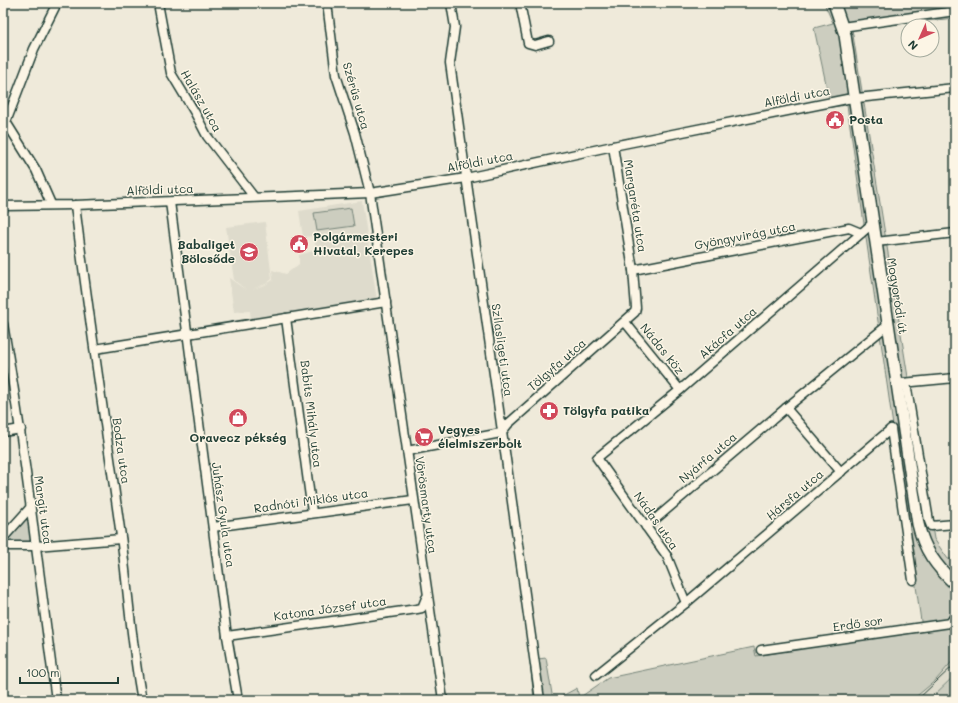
<svg xmlns="http://www.w3.org/2000/svg" width="958" height="703" font-family="Mali,sans-serif">
<rect width="100%" height="100%" fill="#efeada"/>
<filter id="ink" filterUnits="userSpaceOnUse"><feTurbulence type="fractalNoise" baseFrequency=".025" numOctaves="2"/><feDisplacementMap in="SourceGraphic" scale="8" xChannelSelector="R" yChannelSelector="G"/><feConvolveMatrix kernelMatrix="1 2 1 2 8 2 1 2 1" color-interpolation-filters="sRGB"/></filter>
<g filter="url(#ink)">
<g fill="#dedbcc">
<path d="M362 201 377 301 251 322 250 311 234 312 229 278 246 290 234 280 226 227 265 222 272 279 266 284 252 289 265 285 273 280 272 270 286 274 299 264V255L316 250 314 236 303 237 299 211Z"/>
<path d="M955 658V675L936 694 929 700H912L936 680Z"/>
</g>
<g fill="#cccdbf" stroke="#76857a">
<path d="M824 3H955V18L852 29 934 539 948 559H955V658L936 680 912 700H555L577 688 579 698 608 678 754 647 756 656 922 628 847 105 831 107 814 28 833 23Z"/>
<path d="M351 208 354 226 317 231 314 213Z"/>
<path d="M30 508 36 546H3V538Z"/>
<path d="M546 658 553 700H534L530 660Z"/>
<path d="M955 675V700H929Z"/>
</g>
<g fill="none" stroke-linecap="round" stroke-linejoin="round">
<g stroke="#1f3d34" stroke-width="11">
<g id="street">
<path d="M158 3 171 73 195 113 207 136 254 197"/>
<path d="M327 3 336 75 355 133 370 193 443 700"/>
<path d="M451 3 455 27 450 63 540 700"/>
<path d="M520 3 528 43 535 45 549 41"/>
<path d="M842 27 955 11"/>
<path d="M170 202 227 636 238 700"/>
<path d="M51 204 36 170 6 122 34 49 57 3"/>
<path d="M75 205C88 313 105 421 120 529 128 586 131 644 142 700"/>
<path d="M3 206 75 205 370 193 466 178 613 146 847 99 955 88"/>
<path d="M876 242 955 233"/>
<path d="M633 270 849 228 861 233"/>
<path d="M286 318 312 512"/>
<path d="M625 322 680 390"/>
<path d="M3 324C25 449 39 575 56 700"/>
<path d="M95 349 386 302"/>
<path d="M902 383 955 378"/>
<path d="M906 383 929 521 931 526 955 524"/>
<path d="M786 408 841 472"/>
<path d="M891 429 913 580"/>
<path d="M3 432 21 429"/>
<path d="M407 451 501 433 508 424 635 312 636 308 633 270 613 146"/>
<path d="M213 527 413 500"/>
<path d="M646 527 786 408 889 324"/>
<path d="M3 538 30 508"/>
<path d="M3 546H36L121 539"/>
<path d="M686 603 667 556 597 458 680 390 873 223"/>
<path d="M227 636 417 609 422 608 426 598"/>
<path d="M761 650 950 623 955 616"/>
<path d="M596 675 686 603 891 429"/>
</g>
</g>
<g stroke="#1f3d34" stroke-width="14">
<path id="secondary" d="M834 3 845 35 918 524C924 550 936 566 955 584"/>
</g>
<use href="#street" stroke="#fcf5e5" stroke-width="8"/>
<use href="#secondary" stroke="#fcf5e5" stroke-width="11"/>
<path stroke="#1f3d34" stroke-width="1" d="M917 700 955 664"/>
</g>
</g>
<defs>
<g id="civic-disc" transform="scale(1)"><circle r="9.5" fill="#d1495b" stroke="#fcf5e5"/><path d="M-.6-6.5H3V-4.5H.6V-3L4-1V1h2V6H-6V1h2V-1L-.6-3ZM-1.2 2.5V6h2.4V2.5Z" fill="#fff"/></g>
<g id="school-disc" transform="scale(1)"><circle r="9.5" fill="#d1495b" stroke="#fcf5e5"/><path d="M0-5L7-2L0 1L-7-2ZM-4 1L0 2.5L4 1V4Q0 6-4 4Z" fill="#fff"/></g>
<g id="pharmacy-disc" transform="scale(1)"><circle r="9.5" fill="#d1495b" stroke="#fcf5e5"/><path d="M-2-6h4v4h4v4h-4v4h-4v-4h-4v-4h4Z" fill="#fff"/></g>
<g id="shop-disc" transform="scale(1)"><circle r="9.5" fill="#d1495b" stroke="#fcf5e5"/><path d="M-5-2.5h2.3a2.7 3.5 0 0 1 5.4 0H5L5.5 6h-11ZM-1.5-2.5h3a1.5 2.3 0 0 0-3 0Z" fill="#fff"/></g>
<g id="supermarket-disc" transform="scale(1)"><circle r="9.5" fill="#d1495b" stroke="#fcf5e5"/><path d="M-6-5.5h2.5l.6 2H6L4.5 2H-2.5L-4.4-4H-6ZM-1.5 3.2a1.3 1.3 0 1 0 .1 0ZM3 3.2a1.3 1.3 0 1 0 .1 0Z" fill="#fff"/></g>
</defs>
<g fill-rule="evenodd">
<use href="#civic-disc" x="835" y="120"/>
<use href="#civic-disc" x="299" y="244"/>
<use href="#school-disc" x="249" y="252"/>
<use href="#pharmacy-disc" x="549" y="411"/>
<use href="#shop-disc" x="238" y="418"/>
<use href="#supermarket-disc" x="424" y="437"/>
</g>
<g text-anchor="middle" stroke-width="3" stroke-linejoin="round" paint-order="stroke">
<g font-size="12" fill="#1f3d34" stroke="#fcf5e5">
<text transform="translate(356 96) rotate(74)" y="4">Szérűs utca</text>
<text transform="translate(797 97) rotate(-11)" y="4">Alföldi utca</text>
<text transform="translate(201 101) rotate(60)" y="4">Halász utca</text>
<text transform="translate(480 162) rotate(-11)" y="4">Alföldi utca</text>
<text transform="translate(160 190) rotate(-2)" y="4">Alföldi utca</text>
<text transform="translate(635 206) rotate(81)" y="4">Margaréta utca</text>
<text transform="translate(745 236) rotate(-11)" y="4">Gyöngyvirág utca</text>
<text transform="translate(897 296) rotate(81)" y="4">Mogyoródi út</text>
<text transform="translate(728 333) rotate(-41)" y="4">Akácfa utca</text>
<text transform="translate(662 349) rotate(51)" y="4">Nádas köz</text>
<text transform="translate(502 350) rotate(82)" y="4">Szilasligeti utca</text>
<text transform="translate(557 365) rotate(-41)" y="4">Tölgyfa utca</text>
<text transform="translate(311 414) rotate(83)" y="4">Babits Mihály utca</text>
<text transform="translate(121 451) rotate(82)" y="4">Bodza utca</text>
<text transform="translate(708 458) rotate(-40)" y="4">Nyárfa utca</text>
<text transform="translate(795 495) rotate(-40)" y="4">Hársfa utca</text>
<text transform="translate(311 501) rotate(-8)" y="4">Radnóti Miklós utca</text>
<text transform="translate(426 505) rotate(82)" y="4">Vörösmarty utca</text>
<text transform="translate(43 510) rotate(82)" y="4">Margit utca</text>
<text transform="translate(223 515) rotate(82)" y="4">Juhász Gyula utca</text>
<text transform="translate(656 521) rotate(55)" y="4">Nádas utca</text>
<text transform="translate(330 609) rotate(-8)" y="4">Katona József utca</text>
<text transform="translate(858 624) rotate(-8)" y="4">Erdő sor</text>
</g>
<g font-size="12" font-weight="bold" fill="#1f3d34" stroke="#fcf5e5" text-anchor="start">
<text x="849" y="124">Posta</text>
<text x="313" y="241">Polgármesteri<tspan x="313" dy="14">Hivatal, Kerepes</tspan></text>
<text x="235" y="249" text-anchor="end">Babaliget<tspan x="235" dy="14">Bölcsőde</tspan></text>
<text x="563" y="415">Tölgyfa patika</text>
<text x="438" y="434">Vegyes<tspan x="438" dy="14">élelmiszerbolt</tspan></text>
<text x="238" y="442" text-anchor="middle">Oravecz pékség</text>
</g>
</g>
<rect width="958" height="703" fill="none" stroke="#fcf5e5" stroke-width="16"/>
<rect x="8" y="8" width="942" height="687" fill="none" stroke="#1f3d34" stroke-width="1.5" filter="url(#ink)"/>
<g transform="translate(920 38) rotate(225)"><circle r="19" fill="#fcf5e5" stroke="#a4ab9e"/>
<path d="M0-3L7 15L0 10L-7 15Z" fill="#d1495b"/>
<text y="-6" font-size="11" font-weight="bold" text-anchor="middle" fill="#1f3d34">N</text>
</g>
<path d="M20 677v6h98v-6" fill="none" stroke="#1f3d34" stroke-width="2"/>
<text x="26" y="677" font-size="12" fill="#1f3d34" stroke="#fcf5e5" stroke-width="3" paint-order="stroke">100 m</text>
</svg>
